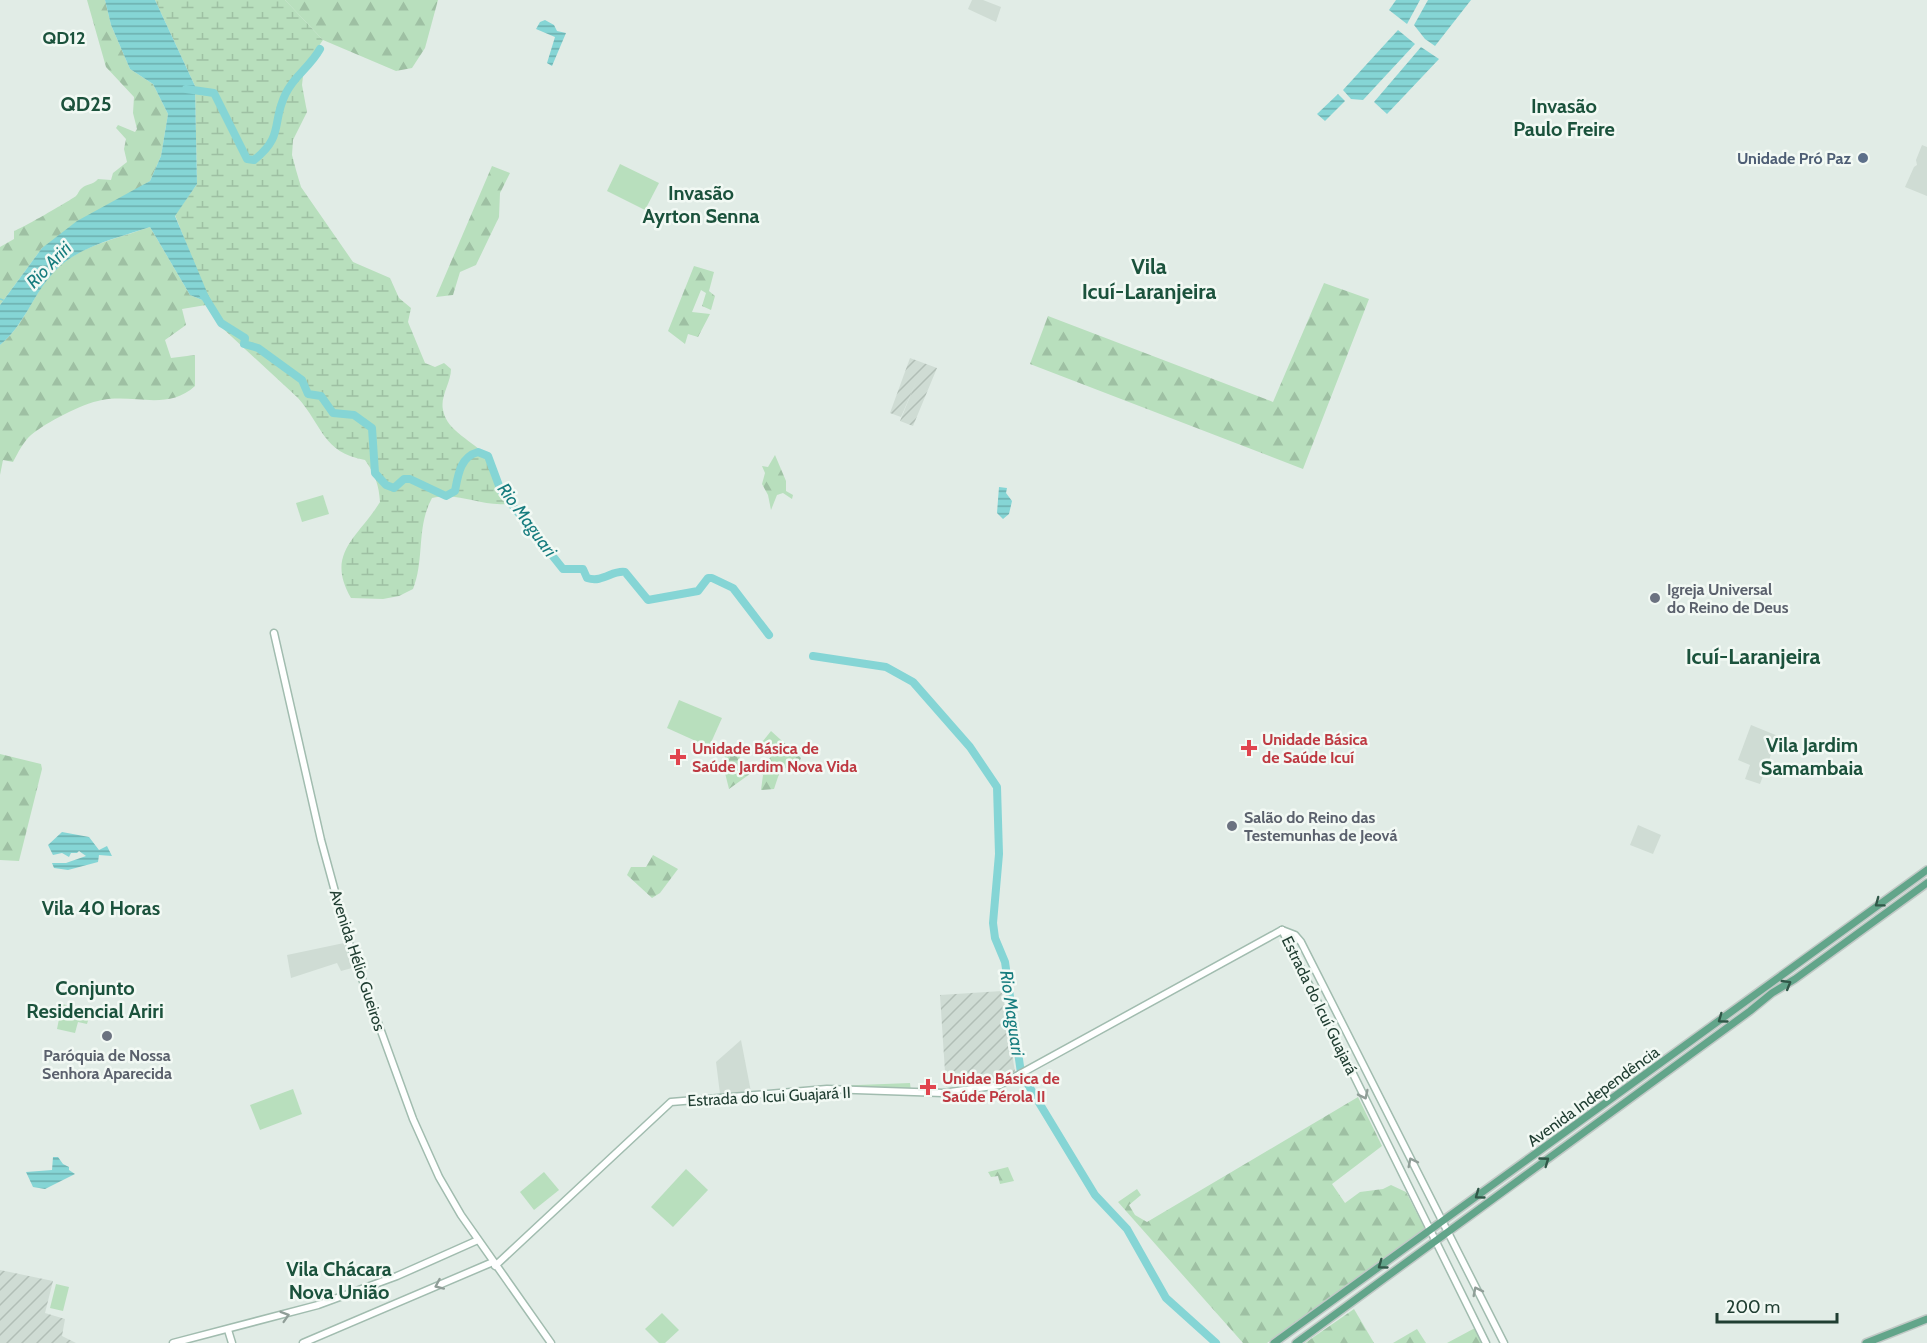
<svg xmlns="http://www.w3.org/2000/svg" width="1927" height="1343" font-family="Cabin,sans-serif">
<defs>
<pattern id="industrial-furrows" width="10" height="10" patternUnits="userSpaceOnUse" patternTransform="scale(1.5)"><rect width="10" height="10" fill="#cfdcd4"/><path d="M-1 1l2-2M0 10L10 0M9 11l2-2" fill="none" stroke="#b1beb6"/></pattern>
<pattern id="forest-firs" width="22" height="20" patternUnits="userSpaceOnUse" patternTransform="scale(1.5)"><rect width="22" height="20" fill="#b8dfbd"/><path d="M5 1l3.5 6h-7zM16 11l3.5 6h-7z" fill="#9ec0a3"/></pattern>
<pattern id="wetland-marsh" width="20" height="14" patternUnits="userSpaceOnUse" patternTransform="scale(1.5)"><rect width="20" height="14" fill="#b8dfbd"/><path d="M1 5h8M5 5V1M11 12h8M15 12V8" fill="none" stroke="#9ec0a3"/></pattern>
<pattern id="water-rules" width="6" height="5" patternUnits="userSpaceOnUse" patternTransform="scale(1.5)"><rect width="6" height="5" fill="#85d5d5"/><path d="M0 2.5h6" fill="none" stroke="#6caead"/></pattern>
</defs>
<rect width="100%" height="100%" fill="#e1ece6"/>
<g fill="#cfdcd4">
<path d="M972 0H983L1001 7 996 22 968 9Z"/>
<path d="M1922 145 1927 147V196L1905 187 1914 167 1917 165 1916 160Z"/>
<path d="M1751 725 1778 736 1760 784 1745 779 1750 765 1738 760Z"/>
<path d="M1638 825 1661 835 1653 854 1630 845Z"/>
<path d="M344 943 352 968 341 971 337 963 291 978 287 955Z"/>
<path d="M741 1040 751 1092 720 1094 716 1062Z"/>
</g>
<g fill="url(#industrial-furrows)">
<path d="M910 358 937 368 913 426 900 421 916 382 901 417 890 413Z"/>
<path d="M1002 991 1015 1072 992 1081 946 1087 940 995Z"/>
<path d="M0 1270 53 1281 45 1313 65 1319 62 1336 76 1343H0Z"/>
</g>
<g fill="url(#forest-firs)">
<path d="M87 0H105L111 25 130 69 153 84 168 114 161 156 150 181 42 248 0 305V247L14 239V231C19 230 71 200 76 196 78 194 79 190 82 188 86 184 93 185 98 179L111 180 113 173 127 162 124 149 126 139 116 128 118 125 135 132 137 129 133 113 134 97 106 67Z"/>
<path d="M285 0H438L425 48 412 68 396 71 323 40Z"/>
<path d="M492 166 510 173 500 193 499 217 476 265 460 272 453 295 436 297Z"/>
<path d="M150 227 190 295 212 304 182 309 186 325 165 340 171 358 195 355V386C168 411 135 394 102 400 81 404 47 422 31 435 23 442 18 453 13 462L3 460 0 475V345C24 326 33 294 54 271 78 246 119 238 150 227Z"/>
<path d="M694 266 714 272 709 291 715 296 711 310 702 306 706 293 701 290 692 312 710 314 698 337 688 334 685 344 668 331Z"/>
<path d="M1324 283 1369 299 1303 469 1030 364 1048 316 1273 402Z"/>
<path d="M775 455 786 481V491L793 495 792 499 783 493 777 495 771 510 768 495 762 484 765 473 762 466 768 467Z"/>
<path d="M771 731 801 758 794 773 786 768 780 771 774 789 761 790 763 775 754 771 729 789 724 769 725 757 719 752 725 746 733 748 738 746 742 750 739 760 747 765 766 764 773 753 759 746Z"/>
<path d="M0 754 41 764 42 769 19 861 0 860Z"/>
<path d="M653 855 678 869 660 893 652 898 627 875 631 867H646Z"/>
<path d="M1358 1097 1382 1146 1332 1184 1345 1203 1360 1192 1383 1189 1391 1185 1406 1192 1425 1229 1267 1343H1243L1118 1202 1137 1189 1141 1195 1129 1205 1135 1215 1147 1222Z"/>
<path d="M1008 1167 1014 1181 1000 1184 998 1176 991 1177 988 1172Z"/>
<path d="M1354 1309 1374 1343H1305Z"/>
<path d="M1475 1328 1482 1343H1447Z"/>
<path d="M1417 1329 1426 1343H1393Z"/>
</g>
<path fill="url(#wetland-marsh)" d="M155 0H285L323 40 304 67 302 85 307 112 293 140 292 155 296 170 301 187 353 262 390 278 399 298 411 308 408 322 425 363 435 367 444 363 451 369C451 383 440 396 443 410 447 432 474 441 487 457 496 469 501 485 508 498L506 504C479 506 460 492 432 498 416 527 425 559 413 589L399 596 383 599 351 598C325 553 358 538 380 502 379 485 375 474 365 460 322 452 323 426 298 398L218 324 175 215 197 184 195 86Z"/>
<g fill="#b8dfbd">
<path d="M620 164 659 183 645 210 607 191Z"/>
<path d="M323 495 329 514 302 522 296 503Z"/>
<path d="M679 700 722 718 709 747 667 728Z"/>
<path d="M62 1004 91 1011 87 1024 78 1022 75 1033 57 1029Z"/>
<path d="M910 1083 911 1091 835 1088 833 1086Z"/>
<path d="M293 1089 302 1114 260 1130 250 1105Z"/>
<path d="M686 1169 708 1190 673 1227 651 1207Z"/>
<path d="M544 1172 559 1190 534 1210 520 1192Z"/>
<path d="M56 1284 69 1287 63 1311 50 1308Z"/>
<path d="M662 1313 679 1330 665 1343H659L645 1329Z"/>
</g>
<g fill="url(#water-rules)">
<path d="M105 0H155L195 86 197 184 175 216 212 304 190 295 150 227C118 238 78 246 54 272 33 294 24 326 0 345V305L42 248 77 221 150 181 161 156 168 114 153 84 130 69 111 25Z"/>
<path d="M1396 0H1420L1407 24 1389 10Z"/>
<path d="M1428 0H1471L1435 46 1425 39 1414 25Z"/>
<path d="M545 20 554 25 557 31 566 33 552 66 547 63 555 37 536 29 540 22Z"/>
<path d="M1398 30 1415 44 1363 100 1351 99 1343 90Z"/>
<path d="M1421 47 1439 59 1387 114 1374 102Z"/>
<path d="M1338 94 1345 101 1325 121 1317 114Z"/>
<path d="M999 487 1007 488 1006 493 1012 501 1009 514 1003 519 997 513Z"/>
<path d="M62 832 89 837 99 850 107 846 112 856 99 855 98 862 68 870 54 868 52 863H66L86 856 79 851 77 853H71L69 857 62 853 53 855 48 845Z"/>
<path d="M53 1157H58L63 1164 69 1167V1170L75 1174 45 1189 33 1187 26 1172 52 1170Z"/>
</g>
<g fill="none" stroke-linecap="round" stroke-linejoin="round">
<path stroke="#85d5d5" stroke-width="1.5" d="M0 299 3 300"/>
<g stroke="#85d5d5" stroke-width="8">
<path d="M186 89 214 93 247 159 254 160C285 136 271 122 286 93 294 76 310 67 320 49"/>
<path d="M203 294 221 323 245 338 244 344 258 348 302 380 308 394 321 396 333 413 354 415 372 428 375 473 386 485 394 488 404 479H410L446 496 455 491C458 475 460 457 478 452L488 456 501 491 563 569H583L587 578C603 583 612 570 625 572L648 600 698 591 708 578H712L733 588 769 635"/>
<path d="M813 656 886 667 913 682 970 747 997 787 999 854 993 923 995 938 1005 962 1021 1073 1095 1195 1127 1229 1166 1298 1216 1343"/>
</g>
<g stroke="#a1bcaf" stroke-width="9">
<g id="secondary">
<path d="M274 633 321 840 349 943 413 1119 439 1177 461 1215 551 1343"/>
<path d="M1282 930 1295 935 1301 942 1504 1343"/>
<path d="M1282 930 1486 1343"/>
<path d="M495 1266 671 1102 827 1089 943 1093 1000 1085 1282 930"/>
<path d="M228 1330 232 1343"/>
<path d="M173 1343 318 1305 397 1276 478 1240"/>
<path d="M303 1343 493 1262"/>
</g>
</g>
<g stroke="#c1c9c6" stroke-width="10">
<g id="primary">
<path d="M1274 1343 1927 870"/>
<path d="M1296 1343 1750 1011 1772 993 1795 979 1927 883"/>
<path d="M1866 1343 1927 1319"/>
</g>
</g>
<use href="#secondary" stroke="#fff" stroke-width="6"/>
<use href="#primary" stroke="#62a58a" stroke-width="7"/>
</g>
<defs><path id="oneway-chevron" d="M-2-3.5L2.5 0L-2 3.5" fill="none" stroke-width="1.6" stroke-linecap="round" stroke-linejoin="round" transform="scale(1.5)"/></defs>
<g stroke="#305848">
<use href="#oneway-chevron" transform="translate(1879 903) rotate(143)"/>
<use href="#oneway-chevron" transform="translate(1787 984) rotate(-31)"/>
<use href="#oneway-chevron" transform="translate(1722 1019) rotate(144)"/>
<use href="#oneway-chevron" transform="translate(1545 1161) rotate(-36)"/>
<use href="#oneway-chevron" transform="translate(1479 1195) rotate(144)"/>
<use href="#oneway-chevron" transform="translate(1382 1265) rotate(144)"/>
</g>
<g stroke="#909e98">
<use href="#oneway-chevron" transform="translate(1364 1095) rotate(64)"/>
<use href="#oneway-chevron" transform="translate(1412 1162) rotate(-117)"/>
<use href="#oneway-chevron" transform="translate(439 1285) rotate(156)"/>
<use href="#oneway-chevron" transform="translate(1477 1291) rotate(-117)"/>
<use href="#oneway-chevron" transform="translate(285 1316) rotate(-17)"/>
</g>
<circle fill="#5c6f8a" stroke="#f2f9f4" stroke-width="2" cx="1863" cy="158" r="6"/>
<g fill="#6b7280" stroke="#f2f9f4" stroke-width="2">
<circle cx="1655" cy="598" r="6"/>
<circle cx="1232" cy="826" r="6"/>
<circle cx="107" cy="1036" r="6"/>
</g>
<g fill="#e0444e" stroke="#f2f9f4" stroke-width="2">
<path d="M1246 739h6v6h6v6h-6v6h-6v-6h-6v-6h6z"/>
<path d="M675 748h6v6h6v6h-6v6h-6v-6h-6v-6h6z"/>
<path d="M925 1078h6v6h6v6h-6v6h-6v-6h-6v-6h6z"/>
</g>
<g text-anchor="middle" stroke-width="5" stroke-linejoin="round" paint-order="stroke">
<g font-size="16" font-weight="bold" fill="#4e5e75" stroke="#f2f9f4" text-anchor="end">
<text x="1851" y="164">Unidade Pró Paz</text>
</g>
<g font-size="16" font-weight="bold" fill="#5b616d" stroke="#f2f9f4" text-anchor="start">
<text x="1667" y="595">Igreja Universal<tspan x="1667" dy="18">do Reino de Deus</tspan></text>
<text x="1244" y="823">Salão do Reino das<tspan x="1244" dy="18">Testemunhas de Jeová</tspan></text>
<text x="107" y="1061" text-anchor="middle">Paróquia de Nossa<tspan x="107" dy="18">Senhora Aparecida</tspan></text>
</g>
<g font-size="16" font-weight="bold" fill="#be3a42" stroke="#f2f9f4" text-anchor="start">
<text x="1262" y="745">Unidade Básica<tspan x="1262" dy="18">de Saúde Icuí</tspan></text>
<text x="692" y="754">Unidade Básica de<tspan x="692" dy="18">Saúde Jardim Nova Vida</tspan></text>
<text x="942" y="1084">Unidae Básica de<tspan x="942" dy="18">Saúde Pérola II</tspan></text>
</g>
<g font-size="16" fill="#203e32" stroke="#f2f9f4">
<text transform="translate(358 960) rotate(72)" y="6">Avenida Hélio Gueiros</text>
<text transform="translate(1320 1005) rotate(64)" y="6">Estrada do Icuí Guajará</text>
<text transform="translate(769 1096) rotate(-3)" y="6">Estrada do Icui Guajará II</text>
<text transform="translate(1593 1096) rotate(-36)" y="6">Avenida Independência</text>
</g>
<g font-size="18" font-weight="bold" fill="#1b523c" stroke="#f2f9f4">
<text x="64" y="44">QD12</text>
</g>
<g font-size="18" font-style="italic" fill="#167c7e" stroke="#f2f9f4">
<text transform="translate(49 265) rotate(-46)" y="6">Rio Ariri</text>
<text transform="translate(527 520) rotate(54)" y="6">Rio Maguari</text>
<text transform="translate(1012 1013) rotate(82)" y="6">Rio Maguari</text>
</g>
<g font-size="20" font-weight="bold" fill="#1b523c" stroke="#f2f9f4">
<text x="86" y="111">QD25</text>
<text x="1564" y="113">Invasão<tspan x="1564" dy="23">Paulo Freire</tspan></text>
<text x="701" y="200">Invasão<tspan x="701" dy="23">Ayrton Senna</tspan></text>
<text x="1812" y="752">Vila Jardim<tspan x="1812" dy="23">Samambaia</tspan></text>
<text x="101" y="915">Vila 40 Horas</text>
<text x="95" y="995">Conjunto<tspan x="95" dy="23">Residencial Ariri</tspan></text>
<text x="339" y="1276">Vila Chácara<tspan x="339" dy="23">Nova União</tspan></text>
</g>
<g font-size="22" font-weight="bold" fill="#1b523c" stroke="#f2f9f4">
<text x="1149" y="274">Vila<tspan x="1149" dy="25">Icuí-Laranjeira</tspan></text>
<text x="1753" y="664">Icuí-Laranjeira</text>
</g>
</g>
<path d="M1717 1313v9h120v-9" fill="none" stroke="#203e32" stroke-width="3"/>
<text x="1726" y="1313" font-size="18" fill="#203e32" stroke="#f2f9f4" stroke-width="4.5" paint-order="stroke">200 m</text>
</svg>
